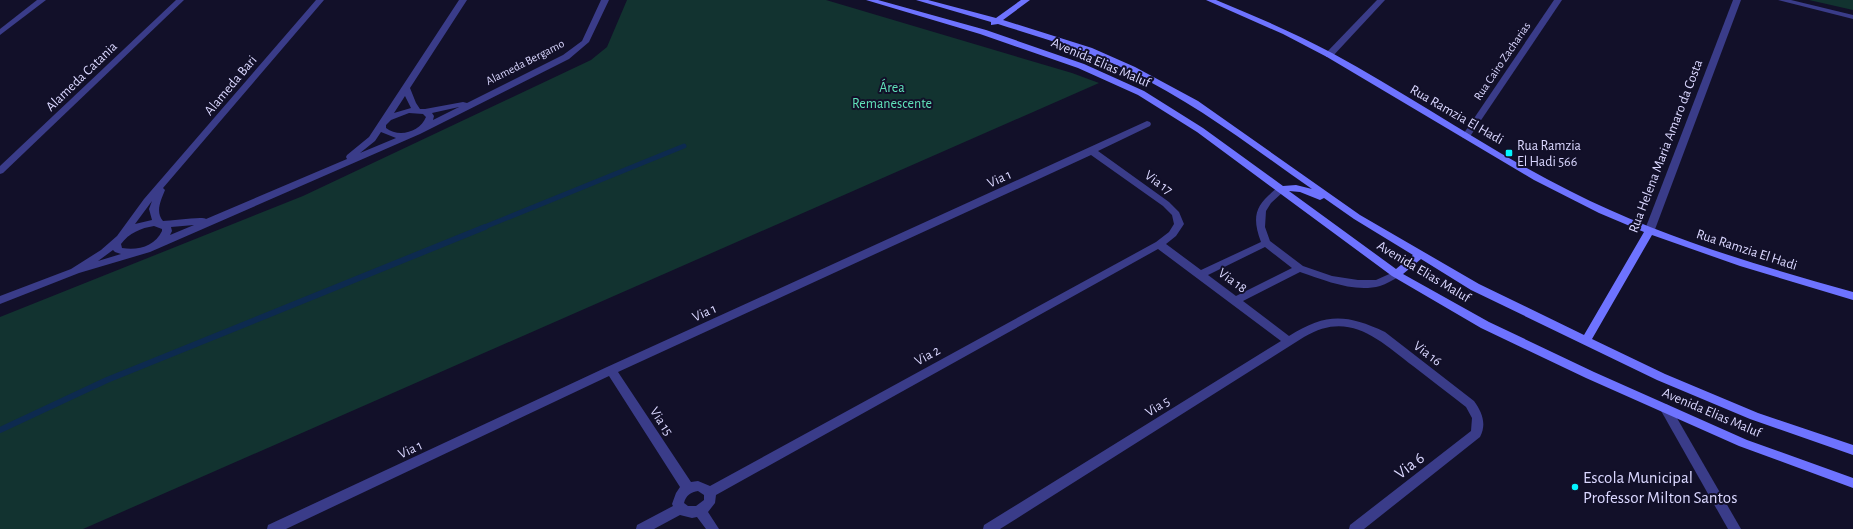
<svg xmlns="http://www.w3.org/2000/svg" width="1853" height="529" font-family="'Alegreya Sans',sans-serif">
<rect width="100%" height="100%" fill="#121029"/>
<g fill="#123330">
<path d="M627 0H826L1072 73 1099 83 83 529H0V317L303 196 591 60 607 47Z"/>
<path d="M1809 0H1853V10Z"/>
</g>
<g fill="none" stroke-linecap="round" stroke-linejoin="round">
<path stroke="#0d2a4f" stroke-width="5" d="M482 228 684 146"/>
<path stroke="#0d2a4f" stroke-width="6" d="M0 430 107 380 485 227"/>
<path fill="#3a3c89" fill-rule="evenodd" d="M1666 404 1670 406 1741 529H1728L1660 409 1662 406Z"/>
<g fill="#3a3c89" fill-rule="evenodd">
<path d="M37 0H46L0 35V29Z"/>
<path d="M176 0H184L3 173 0 174V166Z"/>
<path d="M316 0H324L163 188 165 190C161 200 155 212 163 221 172 221 203 216 206 219L347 159 346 157 347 155 369 137 459 0H467L410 88 416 103 420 109H425L463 102 467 103 563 55 582 41 601 0H609L589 42 569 59 420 134 150 252 79 273 0 304V296L71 269 101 250 117 236 144 199ZM405 96 411 108 394 113ZM459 107 433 120 434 116 432 113ZM409 113 423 114 426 117C420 132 399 138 386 128V125L391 120ZM381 132 396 138 360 153 375 141ZM152 201 149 209 152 220 135 224ZM194 225 170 235 172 231 171 227ZM154 226 162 229V231C155 246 138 251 122 248L121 244C129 233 141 228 154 226ZM113 250 115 252 121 254 98 261Z"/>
<path d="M1377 0H1385L1332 57H1326V53Z"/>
<path d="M1554 0H1562L1469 138H1463L1462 136Z"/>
<path d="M1733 0H1741L1654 232 1649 235 1646 234 1644 232Z"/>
<path d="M1778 0H1791L1853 15V19Z"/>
<path d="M1147 121 1150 122 1151 124 1150 126 1098 151 1169 202 1179 212 1184 224 1176 236 1166 244 1201 270 1261 242C1251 215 1256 205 1277 188H1283L1285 190 1283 192 1271 203 1266 211 1265 227 1270 241 1303 266 1332 276 1358 280H1376L1396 271 1401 274 1400 276C1393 280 1386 284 1380 286 1354 293 1324 280 1300 272L1243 301 1289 336C1326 313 1346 314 1385 332L1474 401C1482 412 1487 424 1480 437L1364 529H1349L1350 525 1471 431 1472 418 1466 407C1448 393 1430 379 1413 366 1378 339 1349 310 1304 337L1000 529H983L984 525 1281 341 1158 249 716 495 715 503 708 512 719 529H706L697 517 692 518 680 515 654 529H636L637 525 673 506 672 504 676 493 680 487 609 376 286 529H267L268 525 607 367ZM1091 155 1163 206 1172 215 1174 224 1169 232 1156 242 710 486 698 481 691 482 618 372ZM1265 247 1292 268 1236 296 1208 275ZM698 491 704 495V500L696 506H688L684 503C686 495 691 492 698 491Z"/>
</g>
<path fill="#6e73ff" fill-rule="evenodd" d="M866 0H878L986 30 1084 64 1144 91 1203 128 1283 186 1296 185 1312 189C1252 147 1195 103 1129 71 1087 50 1042 38 998 24L991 25V22L916 0H928L996 18 1021 0H1030L1003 20 1092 48 1135 67 1198 101 1360 215 1479 284 1584 335 1644 232 1599 213 1534 180 1327 57 1283 34 1206 0H1216C1255 16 1295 33 1332 53 1413 97 1488 150 1570 191 1660 237 1757 265 1853 292V300L1740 266 1652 235 1592 339 1665 374 1758 413 1853 445V455L1750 419 1657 380 1471 290 1421 259 1403 274 1489 322 1594 372 1747 440 1853 478V488L1739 446 1586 378 1481 328 1392 276 1197 132 1138 95 1078 68 980 34ZM1289 191 1300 192 1320 200 1324 198 1354 219 1413 255 1396 269Z"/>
</g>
<g fill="#03f5ff" stroke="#121029" stroke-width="1.5">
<rect x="1505" y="149" width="8" height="8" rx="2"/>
<circle cx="1575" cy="487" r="4"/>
</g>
<g text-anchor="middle" stroke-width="4" stroke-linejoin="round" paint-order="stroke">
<g font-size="12" fill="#dad7ff" stroke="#121029">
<text transform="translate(1502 61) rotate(-56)" y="4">Rua Cairo Zacharias</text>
<text transform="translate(525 62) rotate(-27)" y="4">Alameda Bergamo</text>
</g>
<g font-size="14" fill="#dad7ff" stroke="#121029">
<text transform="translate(1101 62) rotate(23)" y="5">Avenida Elias Maluf</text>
<text transform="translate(81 76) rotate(-44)" y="5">Alameda Catania</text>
<text transform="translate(230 85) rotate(-50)" y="5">Alameda Bari</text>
<text transform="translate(1457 114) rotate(30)" y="5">Rua Ramzia El Hadi</text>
<text transform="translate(1665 146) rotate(-69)" y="5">Rua Helena Maria Amaro da Costa</text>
<text transform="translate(999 178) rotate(-24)" y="5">Via 1</text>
<text transform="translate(1159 182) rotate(36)" y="5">Via 17</text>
<text transform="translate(1747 249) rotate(18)" y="5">Rua Ramzia El Hadi</text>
<text transform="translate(1424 271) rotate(31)" y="5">Avenida Elias Maluf</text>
<text transform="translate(1233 280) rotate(36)" y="5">Via 18</text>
<text transform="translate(704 312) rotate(-24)" y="5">Via 1</text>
<text transform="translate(1428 353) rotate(37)" y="5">Via 16</text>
<text transform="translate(927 355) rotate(-29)" y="5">Via 2</text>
<text transform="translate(1157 406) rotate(-32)" y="5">Via 5</text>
<text transform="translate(1712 412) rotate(23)" y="5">Avenida Elias Maluf</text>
<text transform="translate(662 421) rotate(57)" y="5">Via 15</text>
<text transform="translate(410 449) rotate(-25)" y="5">Via 1</text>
</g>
<g font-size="14" fill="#60e3ba" stroke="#121029">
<text x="892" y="92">Área<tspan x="892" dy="16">Remanescente</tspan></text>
</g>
<g font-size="14" fill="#dad7ff" stroke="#121029" text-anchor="start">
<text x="1517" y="150">Rua Ramzia<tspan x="1517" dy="16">El Hadi 566</tspan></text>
</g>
<g font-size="17" fill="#dad7ff" stroke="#121029">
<text transform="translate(1409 465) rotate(-38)" y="6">Via 6</text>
</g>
<g font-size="17" fill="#dad7ff" stroke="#121029" text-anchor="start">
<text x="1583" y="483">Escola Municipal<tspan x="1583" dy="20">Professor Milton Santos</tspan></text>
</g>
</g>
</svg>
